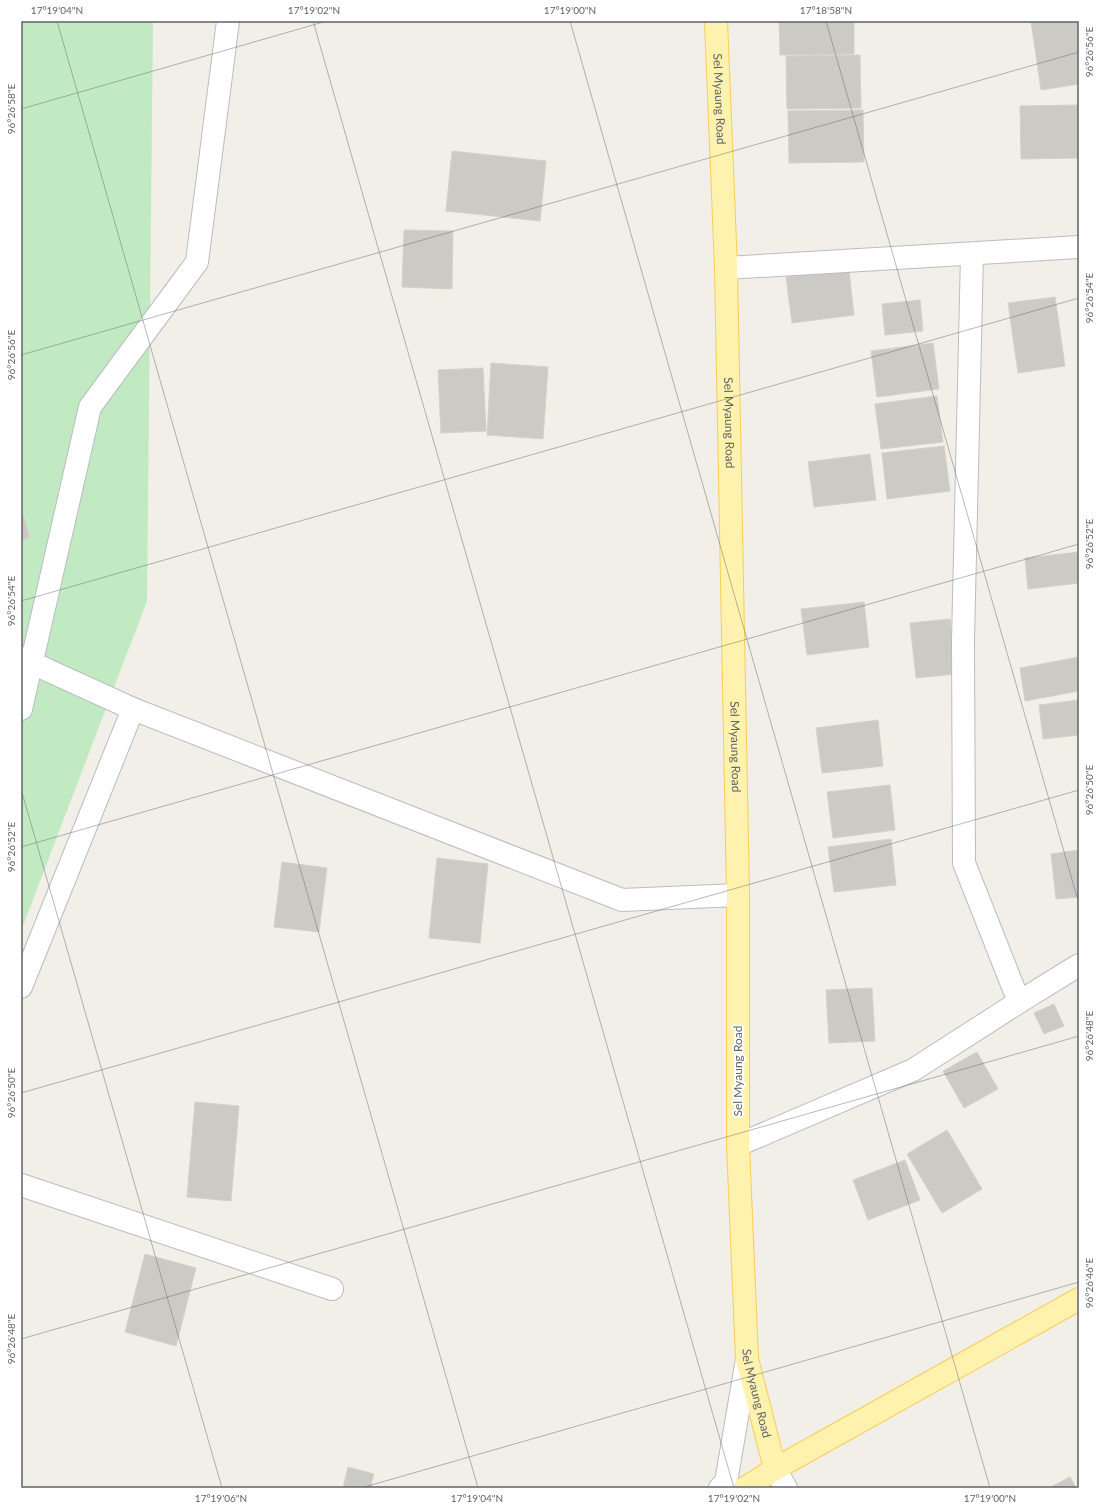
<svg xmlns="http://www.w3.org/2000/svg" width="1100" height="1509" font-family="Lato,sans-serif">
<rect width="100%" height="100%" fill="#f1efe7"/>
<path fill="#c2eac2" d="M21 21H153L147 601 21 931Z"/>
<g fill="#cccac4" stroke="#d7d1c5">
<path d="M779 21H854V54L780 55Z"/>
<path d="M1031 21H1079V84L1041 90Z"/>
<path d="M860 55 861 108 787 109 786 56Z"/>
<path d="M1079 105V158L1021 159 1020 106Z"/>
<path d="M863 110 864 162 789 163 788 111Z"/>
<path d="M452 151 546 161 540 221 446 211Z"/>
<path d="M404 230 453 231 452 289 402 287Z"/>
<path d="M849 270 854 315 792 323 786 277Z"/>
<path d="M1055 297 1065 366 1018 373 1008 303Z"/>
<path d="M920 300 923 331 885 335 882 304Z"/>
<path d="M933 343 939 389 877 397 871 351Z"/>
<path d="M491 363 548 367 543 439 487 435Z"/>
<path d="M483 368 486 431 441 433 438 370Z"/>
<path d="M937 396 943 442 881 449 875 404Z"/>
<path d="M944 446 950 491 887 499 882 453Z"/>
<path d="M870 454 876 500 814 507 808 462Z"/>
<path d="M21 507 30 538 21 540Z"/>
<path d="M1079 552V583L1028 589 1025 558Z"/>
<path d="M864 602 869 647 807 655 801 609Z"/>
<path d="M950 619 955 674 916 678 910 623Z"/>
<path d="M1079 657V691L1025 701 1020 668Z"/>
<path d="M1079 700V735L1043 739 1039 705Z"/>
<path d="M878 720 883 766 822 773 816 728Z"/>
<path d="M890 785 895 830 833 838 827 792Z"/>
<path d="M891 839 896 885 834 892 828 847Z"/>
<path d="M1079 850V897L1056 899 1051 854Z"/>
<path d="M437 858 488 864 480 943 429 938Z"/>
<path d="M282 862 327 868 319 932 274 927Z"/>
<path d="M872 988 875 1041 829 1043 826 990Z"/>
<path d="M1054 1004 1064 1026 1044 1034 1034 1013Z"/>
<path d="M977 1052 998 1089 964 1108 943 1071Z"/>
<path d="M195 1102 239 1106 231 1201 187 1197Z"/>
<path d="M947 1130 982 1189 942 1213 907 1154Z"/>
<path d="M905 1160 920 1200 868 1220 853 1180Z"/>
<path d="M145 1254 196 1268 176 1346 125 1332Z"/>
<path d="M348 1467 374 1474 370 1488H343Z"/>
<path d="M1070 1477 1076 1488H1049Z"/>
</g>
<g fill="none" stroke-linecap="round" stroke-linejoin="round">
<g stroke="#b9bdc1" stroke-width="24">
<g id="minor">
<path d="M972 254 963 640 964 863 1019 1002"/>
<path d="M726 268 1079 247"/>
<path d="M21 658 133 709 622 900 738 895"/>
<path d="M21 709 90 407 197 262 228 21"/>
<path d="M21 987 133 709"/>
<path d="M738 1145 913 1070 1019 1002 1079 965"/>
<path d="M21 1185 332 1289"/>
<path d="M775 1469 786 1488"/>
<path d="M720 1488 726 1482 747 1359"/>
</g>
</g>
<g stroke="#fbcd56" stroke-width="24">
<g id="major">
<path id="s1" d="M716 21 726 268 738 895V1145L747 1359 775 1469"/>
<path d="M745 1488 775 1469 1079 1299"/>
</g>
</g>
<use href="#minor" stroke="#fff" stroke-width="22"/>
<use href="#major" stroke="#fff2ae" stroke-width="22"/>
</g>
<path fill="none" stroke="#5e6368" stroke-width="1" stroke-opacity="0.45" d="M57 21 478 1488M313 21 734 1488M570 21 990 1488M826 21 1079 904M21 109 327 21M21 355 1079 52M21 601 1079 298M21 789 222 1488M21 847 1079 544M21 1093 1079 790M21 1339 1079 1036M361 1488 1079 1282"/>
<g text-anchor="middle" stroke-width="4" stroke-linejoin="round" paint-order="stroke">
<g font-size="12" fill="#5e6368" stroke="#fff">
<text dy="4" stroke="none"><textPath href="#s1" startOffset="78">Sel Myaung Road</textPath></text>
<text dy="4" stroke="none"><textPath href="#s1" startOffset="402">Sel Myaung Road</textPath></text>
<text dy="4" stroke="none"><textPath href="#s1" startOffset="726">Sel Myaung Road</textPath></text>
<text transform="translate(738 1071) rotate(-90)" y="4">Sel Myaung Road</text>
<text dy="4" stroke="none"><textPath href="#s1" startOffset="1374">Sel Myaung Road</textPath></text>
</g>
</g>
<rect width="1100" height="1509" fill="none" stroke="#ffffff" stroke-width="44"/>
<rect x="22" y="22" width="1056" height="1465" fill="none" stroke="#5e6368" stroke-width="1.5"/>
<g font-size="10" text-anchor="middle" fill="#5e6368">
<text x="57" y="14">17°19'04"N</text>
<text x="314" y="14">17°19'02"N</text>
<text x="570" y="14">17°19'00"N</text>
<text x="826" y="14">17°18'58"N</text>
<text transform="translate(1089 52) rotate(-90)" y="4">96°26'56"E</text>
<text transform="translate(11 109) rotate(-90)" y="4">96°26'58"E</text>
<text transform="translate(1089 298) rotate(-90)" y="4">96°26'54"E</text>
<text transform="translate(11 355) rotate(-90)" y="4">96°26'56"E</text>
<text transform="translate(1089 544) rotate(-90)" y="4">96°26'52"E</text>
<text transform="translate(11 601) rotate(-90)" y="4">96°26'54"E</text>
<text transform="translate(1089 790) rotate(-90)" y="4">96°26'50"E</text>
<text transform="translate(11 847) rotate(-90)" y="4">96°26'52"E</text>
<text transform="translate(1089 1036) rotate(-90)" y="4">96°26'48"E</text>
<text transform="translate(11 1093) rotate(-90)" y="4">96°26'50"E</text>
<text transform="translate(1089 1283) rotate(-90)" y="4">96°26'46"E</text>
<text transform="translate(11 1339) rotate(-90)" y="4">96°26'48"E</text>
<text x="221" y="1502">17°19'06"N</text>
<text x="477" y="1502">17°19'04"N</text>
<text x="734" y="1502">17°19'02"N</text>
<text x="990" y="1502">17°19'00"N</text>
</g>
</svg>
